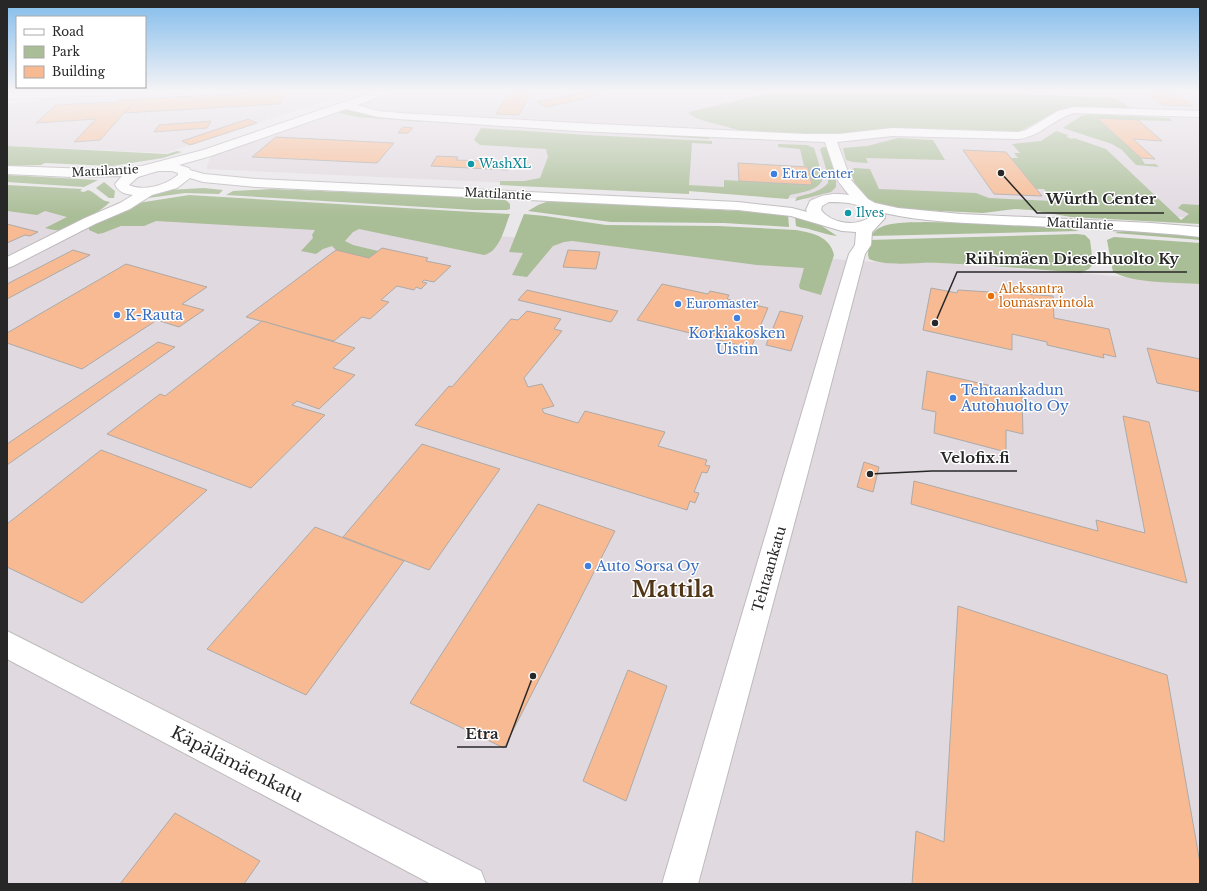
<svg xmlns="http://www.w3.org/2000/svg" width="1207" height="891" font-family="'Libre Baskerville',serif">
<rect width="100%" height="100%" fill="#eae7ea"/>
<g fill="#e1d9e0">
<path d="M178 92H341L347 94 166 153 7 146V105L14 103 39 101 42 97Z"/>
<path d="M393 92H1200V218L787 198 688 191 206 169 210 158 216 153 327 113Z"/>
<path d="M7 209 498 236 891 263H939L1080 273 1200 284V884H7Z"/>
</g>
<g fill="#a9bd96">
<path d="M773 92H1001L1003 93 1116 98 1131 108H1066L1059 110 1017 133 832 135 749 133 702 120 690 115 689 112Z"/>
<path d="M346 110 376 116 423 120V122L358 117 335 112Z"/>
<path d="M1089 114 1169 118 1172 121 1098 119 1141 158 1145 164H1156L1159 167 1136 165 1122 150 1112 144 1063 128 1081 116Z"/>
<path d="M451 121 709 137V139L447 123Z"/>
<path d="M481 128 587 135 712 141V144L692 143 689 185 724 187V180L812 185 808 167 804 166 800 149 778 147V144L807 145 814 148 823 177C821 191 801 192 790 195L788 199 689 191V194L500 185V181H524L540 178 548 157 546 149 480 145 474 140Z"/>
<path d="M1056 131 1068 135 1067 137 1072 139 1074 138 1106 149 1181 220 1189 214 1178 208 1182 204 1200 205V224L1071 217 1031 210 1015 209 983 213 900 209 870 201 856 187 850 170 855 168 870 169 879 189 976 193 989 198 1052 201 1044 189H1036L1011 158H1018L1014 153H1020L1012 144 1041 141Z"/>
<path d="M898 138 933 140 945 160 866 158 868 163 853 162 846 160 843 148 867 146Z"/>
<path d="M7 146 167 154 177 151 182 152 163 158 112 166 45 163 41 165 7 166Z"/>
<path d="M823 147H827L836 175V187L831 192 795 201 797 197C807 194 821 192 828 183V175L820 149Z"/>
<path d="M7 175 98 180 84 187 7 182Z"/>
<path d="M104 182 115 191 114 198H109L96 188Z"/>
<path d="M7 185 82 189 80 191 84 192 88 190C97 193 100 201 110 202 101 211 73 228 61 230 55 231 50 229 45 228L67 217 45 211 37 215 7 211Z"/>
<path d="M204 188 223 190 219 194 185 193 141 199 167 190Z"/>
<path d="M271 189 493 198 505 199 510 204V209L507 210H474L226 195 233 191Z"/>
<path d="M189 195 472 212 510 214C505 226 500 252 484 255L359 229 353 232 345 241 353 245 378 251 369 258 336 250 332 246 323 249 316 254 301 251 313 238 312 235 315 230 156 221 144 226H121L103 233 98 234 89 230V228L92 224 138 203Z"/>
<path d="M549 201 777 213 788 214 789 227 724 223 611 222 528 211 538 205Z"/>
<path d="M524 214 545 216 606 225 718 226 796 230C812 233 830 236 834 255L821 295 800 289 799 286 804 268 757 265 572 241 564 242 553 246 527 277 512 275 523 253 509 252Z"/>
<path d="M795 216 819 224 837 236C828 235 821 232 812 230 807 228 801 228 796 226Z"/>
<path d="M924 222 968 223 1068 228 1079 231 871 236C880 220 909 223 924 222Z"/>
<path d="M1131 231 1200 235V240L1115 233 1118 232Z"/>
<path d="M1077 234 1085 235 1090 240 1093 264 1089 269 1080 273C1033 269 986 265 939 263 918 262 887 267 869 259L868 255 869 240Z"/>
<path d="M1114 237 1200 243V284C1174 282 1136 284 1113 272L1107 240Z"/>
</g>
<g fill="#f7ba92" stroke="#adaaa8">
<path d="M273 92H286L280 104 124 113 137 99Z"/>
<path d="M509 92H531L519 115 496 114Z"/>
<path d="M585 92H595L601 95 546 107 537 102Z"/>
<path d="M1146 92H1173L1193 106 1163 105Z"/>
<path d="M137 99 100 140 74 142 96 119 36 123 56 105 112 102 111 103H115L118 100Z"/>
<path d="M1097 118 1138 120 1162 141 1133 139 1155 159 1141 158Z"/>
<path d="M248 119 257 123 190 145 182 141Z"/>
<path d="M211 121 207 128 154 132 159 125Z"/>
<path d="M403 127 413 128 408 133H398Z"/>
<path d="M276 137 394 143 377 163 252 157Z"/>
<path d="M963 150 1006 152 1042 196 994 194Z"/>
<path d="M437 156 458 157 456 160 512 162 508 170 431 166Z"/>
<path d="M738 163 808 167 812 185 739 181Z"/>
<path d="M7 224 38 232 30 236 25 235 7 243Z"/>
<path d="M382 248 428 258 426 261 451 266 434 282 424 280 422 282 427 283 421 289 416 287 414 290 397 286 381 300 389 302 370 319 362 317 334 341 246 317 336 250 369 258Z"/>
<path d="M73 250 90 255 7 299V284Z"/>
<path d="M568 250 600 252 596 269 563 267Z"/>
<path d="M126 264 207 287 182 304 204 310 179 327 157 320 82 369 7 343V333Z"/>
<path d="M662 284 708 294 710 291 729 295 727 299 768 308 751 348 637 320Z"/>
<path d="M931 288 957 293 958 290 1053 296 1054 318 1109 329 1116 357 1103 354 1104 358 1047 345V342L1012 334V350L923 330Z"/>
<path d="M527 290 618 311 611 322 518 300Z"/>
<path d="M527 311 561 319 554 329 562 331 524 378 528 387 542 384 554 406 542 409 544 413 578 423 585 411 665 432 658 446 707 460 705 465 710 466 707 473 702 472 694 492 699 493 695 503 690 501 687 510 415 425 449 386 452 387 511 319 518 320Z"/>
<path d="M780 311 803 316 791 351 766 345Z"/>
<path d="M262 321 355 348 333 368 355 375 319 409 297 401 292 405 325 415 251 488 107 434 160 394 165 396Z"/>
<path d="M158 342 175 347 7 465V444Z"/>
<path d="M1147 348 1200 359V392L1157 383Z"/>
<path d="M927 371 1022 393 1023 434 1006 430V452L934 433 936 412 922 409Z"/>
<path d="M1123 416 1149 422 1187 583 911 504 914 481 1098 531 1096 520 1145 533Z"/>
<path d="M422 444 500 469 429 570 343 537Z"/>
<path d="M101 450 207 490 82 603 7 567V524Z"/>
<path d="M864 462 879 467 873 492 857 487Z"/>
<path d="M538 504 615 531 504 748 410 703Z"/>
<path d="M315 527 404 561 306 695 207 649Z"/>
<path d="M958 606 1167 675 1200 863V884H912L916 831 944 842Z"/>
<path d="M628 670 667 686 626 801 583 781Z"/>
<path d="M175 813 260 861 244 884H120Z"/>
</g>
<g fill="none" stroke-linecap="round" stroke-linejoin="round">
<g stroke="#bebbbd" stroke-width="2">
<g id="minor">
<path d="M35 92H122L117 95 7 99V93Z"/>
<path d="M373 92H388L387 94 357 105 378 111 400 113 577 123 805 134H839L892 128 1018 132 1026 130 1058 111 1074 107 1200 111V117L1074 113C1053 119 1040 137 1018 139L892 136 837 142 851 180 868 199 875 203 898 208 961 214 1151 223 1200 227V237C1136 230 1072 228 1008 225 967 223 924 222 884 213L885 218 872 232 871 245 865 254 808 472 698 884H662L849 254 855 245 856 232 842 231 791 216 738 210 257 187 203 182 190 178 177 188 152 195 130 209 95 224 13 266 7 268V257L85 218 120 203 133 195C125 194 118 192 115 184L122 176 73 177 7 174V166L90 169 142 166 203 150ZM346 109 378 117 400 119 577 131 825 142 838 181 849 195C834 193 824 194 810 201L806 210 807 212 792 208 738 202 257 179 204 174 190 170 189 168 179 165 211 156ZM158 171H172L178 173V175C166 185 144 192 129 185L138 177ZM829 202C841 202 867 202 870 217 856 227 832 224 821 210L822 206Z"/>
<path d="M7 631 481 871 486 884H431L7 659Z"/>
</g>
</g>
<use href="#minor" fill="#fff" fill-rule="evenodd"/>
</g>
<linearGradient id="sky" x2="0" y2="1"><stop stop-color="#82bcec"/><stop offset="0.42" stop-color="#f6f4f6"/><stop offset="1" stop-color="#f6f4f6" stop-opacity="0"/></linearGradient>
<rect width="1207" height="217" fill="url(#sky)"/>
<g fill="#0f9aa8" stroke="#fff" stroke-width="1.5">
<circle cx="471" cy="164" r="4"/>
<circle cx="848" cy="213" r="4"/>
</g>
<g fill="#3f7fe0" stroke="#fff" stroke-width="1.5">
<circle cx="774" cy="174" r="4"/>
<circle cx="678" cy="304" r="4"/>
<circle cx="117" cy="315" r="4"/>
<circle cx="737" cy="318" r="4"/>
<circle cx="953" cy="398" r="4"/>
<circle cx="588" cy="566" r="4"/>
</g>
<circle fill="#e8710a" stroke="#fff" stroke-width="1.5" cx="991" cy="296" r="4"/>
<g text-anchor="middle" stroke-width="3" stroke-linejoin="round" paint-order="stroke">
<g font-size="12" fill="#0d838f" stroke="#fff" text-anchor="start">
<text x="479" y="168">WashXL</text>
<text x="856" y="217">Ilves</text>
</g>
<g font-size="12" fill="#282728" stroke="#fff">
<text transform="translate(105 171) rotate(-3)" y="4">Mattilantie</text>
<text transform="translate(498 194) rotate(3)" y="4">Mattilantie</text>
<text transform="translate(1080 224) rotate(3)" y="4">Mattilantie</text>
</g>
<g font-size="12" fill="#366cbe" stroke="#fff" text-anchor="start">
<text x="782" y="178">Etra Center</text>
<text x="686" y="308">Euromaster</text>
</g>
<g font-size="12" fill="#c56008" stroke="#fff" text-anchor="start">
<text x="999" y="293">Aleksantra<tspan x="999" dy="14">lounasravintola</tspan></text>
</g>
<g font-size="14" fill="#366cbe" stroke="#fff" text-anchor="start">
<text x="125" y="320">K-Rauta</text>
<text x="737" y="338" text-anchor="middle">Korkiakosken<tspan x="737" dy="16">Uistin</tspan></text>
<text x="961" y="395">Tehtaankadun<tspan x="961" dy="16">Autohuolto Oy</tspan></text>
<text x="596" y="571">Auto Sorsa Oy</text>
</g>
<g font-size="14" fill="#282728" stroke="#fff">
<text transform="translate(769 569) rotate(-74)" y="5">Tehtaankatu</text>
</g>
<g font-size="17" fill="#282728" stroke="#fff">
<text transform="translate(237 764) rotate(27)" y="6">Käpälämäenkatu</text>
</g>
<g font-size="22" font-weight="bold" fill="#503615" stroke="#fff">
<text x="673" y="597">Mattila</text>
</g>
</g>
<path fill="none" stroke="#282728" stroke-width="1.5" d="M1001 173L1037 213H1164M935 323L957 272H1187M870 474L932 471H1017M533 676L506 747H457"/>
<g fill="#282728" stroke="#fff" stroke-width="1.5">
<circle cx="1001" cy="173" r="4"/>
<circle cx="935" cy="323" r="4"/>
<circle cx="870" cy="474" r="4"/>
<circle cx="533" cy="676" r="4"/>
</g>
<g font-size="15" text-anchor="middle" font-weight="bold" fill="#282728" stroke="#fff" stroke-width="3" stroke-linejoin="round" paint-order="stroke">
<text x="1101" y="204">Würth Center</text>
<text x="1072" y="264">Riihimäen Dieselhuolto Ky</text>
<text x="975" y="463">Velofix.fi</text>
<text x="482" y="739">Etra</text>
</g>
<rect width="1207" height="891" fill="none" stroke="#282728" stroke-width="16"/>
<rect x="16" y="16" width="130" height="72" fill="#ffffff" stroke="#a9a9a9"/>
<rect x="24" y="29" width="20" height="6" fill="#ffffff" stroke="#a9a9a9"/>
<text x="52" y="36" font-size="12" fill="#282728">Road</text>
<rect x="24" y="46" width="20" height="12" fill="#a9bd96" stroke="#a9a9a9"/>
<text x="52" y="56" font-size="12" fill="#282728">Park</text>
<rect x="24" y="66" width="20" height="12" fill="#f7ba92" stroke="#a9a9a9"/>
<text x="52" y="76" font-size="12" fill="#282728">Building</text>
</svg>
